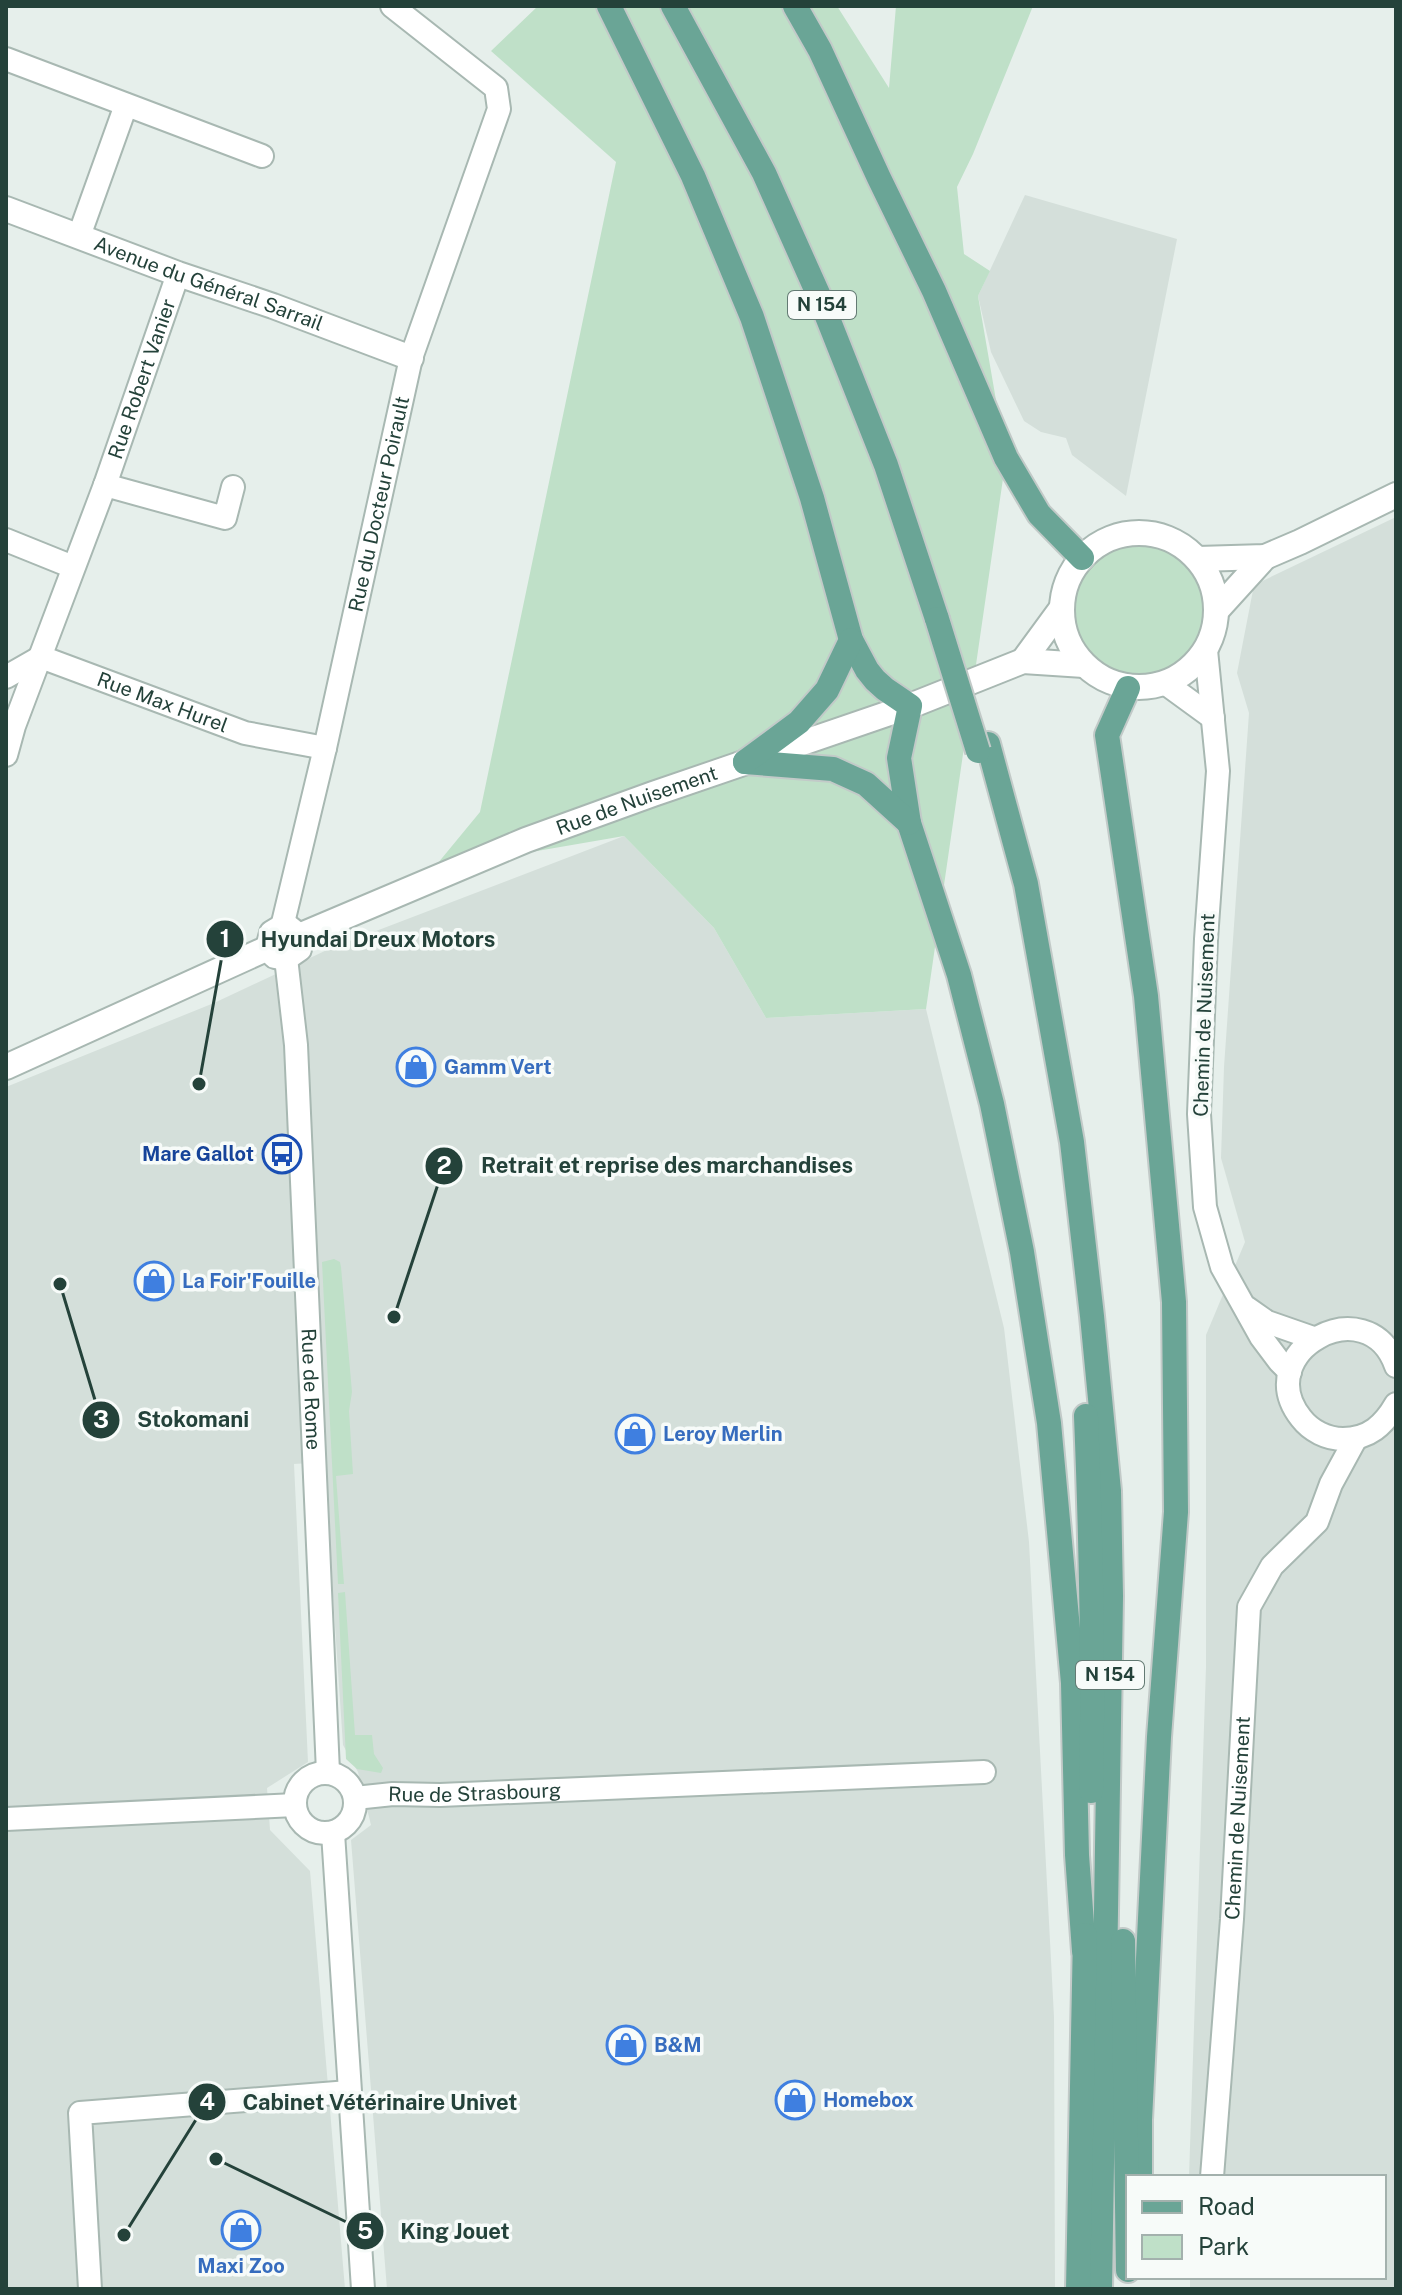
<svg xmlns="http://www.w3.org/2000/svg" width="1402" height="2295" font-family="'Public Sans',sans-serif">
<rect width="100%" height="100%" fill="#e6efeb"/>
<g fill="#d4dfda">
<path d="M1025 195 1177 239 1126 496 1072 455 1066 438 1041 432 1024 421 991 352 978 296Z"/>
<path d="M1396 517V2289H1190V2277H1384V2177H1189L1206 1667V1335L1245 1242 1221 1158 1224 1067 1249 713 1237 673 1254 585Z"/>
<path d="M624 836 714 928 766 1018 926 1009 1004 1328 1029 1542 1054 2017 1055 2289H387L351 1840 371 1825 358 1772 343 1745 324 1462 294 1464 308 1762 267 1788 270 1830 310 1871 345 2289H6V1087L214 1003 329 949Z"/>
</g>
<g fill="#bfe0c8">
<path d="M538 6H837L889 88 896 6H1033L973 154 957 187 964 254 990 271 978 296 1006 458 926 1009 766 1018 714 928 624 836 433 869 480 812 616 162 491 51Z"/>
<circle cx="1137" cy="609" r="67"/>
<path d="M334 1259 340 1262 341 1267 352 1392 349 1411 353 1474 336 1476 344 1584H338L322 1262Z"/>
<path d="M345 1592 355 1735H372L374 1754 383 1768 381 1773 357 1769 346 1759 338 1593Z"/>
</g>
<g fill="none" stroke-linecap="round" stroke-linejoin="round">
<g stroke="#a8b8b2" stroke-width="26">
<g id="minor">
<path d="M6 59 262 156"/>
<path d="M79 236 126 105"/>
<path d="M105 485 225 518 233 487"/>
<path d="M6 540 73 567"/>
<path d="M1206 650 1218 771 1206 939 1199 1114 1205 1207 1222 1267 1261 1337 1279 1361 1290 1372"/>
<path id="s1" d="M6 677 41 657 245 733 325 748"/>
<path d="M1165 683 1213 718"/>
<path id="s2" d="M6 755 14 726 105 485 178 274"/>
<path id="s3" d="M282 927 325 748 411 358 499 109 496 88 392 6"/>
<path id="s4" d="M286 958 296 1045 328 1772"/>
<path d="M1247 1308 1267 1322 1313 1338"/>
<path d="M1396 1366C1368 1286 1249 1352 1301 1418 1311 1431 1327 1439 1343 1439 1369 1439 1384 1425 1396 1404"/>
<circle cx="325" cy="1803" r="30"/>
<path id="s5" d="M355 1798 393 1794 440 1795 984 1772"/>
<path d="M6 1819 295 1805"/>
<path d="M333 1833 363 2289"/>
<path id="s6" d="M1212 2177 1232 1919 1249 1607 1272 1566 1317 1522 1331 1484 1356 1438"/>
<path d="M90 2289 80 2113 349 2092"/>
</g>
</g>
<g stroke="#a8b8b2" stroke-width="28">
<g id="tertiary">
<path id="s7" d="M6 209 178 274 273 306 411 358"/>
<circle cx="1139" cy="610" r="77"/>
<path d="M1198 559 1265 557 1300 542 1396 495"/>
<path d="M1217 610 1265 557"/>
<path d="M1023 661 1061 609"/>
<path d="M282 927 289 928 299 936V949L286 958 275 956 268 948 272 933Z"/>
<path id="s8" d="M299 936 526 840 653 794 910 706 1023 661 1084 665"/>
<path d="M6 1067 268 948"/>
</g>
</g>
<g stroke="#c2cac8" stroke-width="28">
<g id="primary">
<path d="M609 6 693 176 752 317 812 498 851 640 867 670 875 680 885 689 910 706 899 758 909 823 959 975 992 1104 1022 1252 1049 1423 1073 1683 1077 1855 1084 1951"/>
<path d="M673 6 764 173 819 296 886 465 937 619"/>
<path d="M795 6 820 50 879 178 934 291 1006 458 1039 514 1082 558"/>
<path d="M1128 688 1107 735 1146 996 1174 1302 1176 1512 1159 1737 1140 2120V2177"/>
<path d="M988 744 1026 884 1072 1142 1092 1316 1109 1491 1111 1596 1100 2289"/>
<path d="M745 762 833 769 866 784 909 823"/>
<path d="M745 762 799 722 827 690 851 640"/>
<path d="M1086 1416C1091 1541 1094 1665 1091 1791"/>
<path d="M1123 1941 1128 2270"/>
<path d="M1078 2289 1085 1935"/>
</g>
</g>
<use href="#minor" stroke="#fff" stroke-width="22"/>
<use href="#tertiary" stroke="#fff" stroke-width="24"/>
<use href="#primary" stroke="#6aa596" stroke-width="24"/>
<g stroke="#c2cac8" stroke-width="28" stroke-linecap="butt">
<path id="primary-bridge" d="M937 619 978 751"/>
</g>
<use href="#primary-bridge" stroke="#6aa596" stroke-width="24"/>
</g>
<defs>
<g id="shop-ring" transform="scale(2)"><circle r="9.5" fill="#f7fbf9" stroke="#3f7fe0" stroke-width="1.5"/><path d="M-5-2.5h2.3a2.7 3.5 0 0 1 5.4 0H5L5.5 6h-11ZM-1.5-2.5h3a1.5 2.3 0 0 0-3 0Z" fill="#3f7fe0"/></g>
<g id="bus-ring" transform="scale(2)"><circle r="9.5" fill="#f7fbf9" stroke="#1a4fb4" stroke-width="1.5"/><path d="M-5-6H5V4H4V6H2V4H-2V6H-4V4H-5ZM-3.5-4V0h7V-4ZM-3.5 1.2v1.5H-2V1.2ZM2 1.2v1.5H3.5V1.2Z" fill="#1a4fb4"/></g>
</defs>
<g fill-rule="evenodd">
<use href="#shop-ring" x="416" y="1067"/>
<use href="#bus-ring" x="282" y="1154"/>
<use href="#shop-ring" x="154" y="1281"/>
<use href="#shop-ring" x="635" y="1434"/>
<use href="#shop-ring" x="626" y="2045"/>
<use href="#shop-ring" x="795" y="2100"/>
<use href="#shop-ring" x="241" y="2230"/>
</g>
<g text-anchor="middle" stroke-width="7" stroke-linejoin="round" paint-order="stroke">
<g fill="#f7fbf9" stroke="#637a73" stroke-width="2">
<rect x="788" y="291" width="68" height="28" rx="6"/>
<rect x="1076" y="1661" width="68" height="28" rx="6"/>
</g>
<g font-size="18" font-weight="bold" fill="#24423a">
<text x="822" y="311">N 154</text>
<text x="1110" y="1681">N 154</text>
</g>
<g font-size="20" fill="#24423a" stroke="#f7fbf9">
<text dy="7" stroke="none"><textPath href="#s7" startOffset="216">Avenue du Général Sarrail</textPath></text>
<text dy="7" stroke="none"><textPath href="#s2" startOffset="400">Rue Robert Vanier</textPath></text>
<text dy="7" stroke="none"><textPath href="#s3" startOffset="434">Rue du Docteur Poirault</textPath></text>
<text dy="7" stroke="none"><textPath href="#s1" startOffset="170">Rue Max Hurel</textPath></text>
<text dy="7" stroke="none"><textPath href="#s8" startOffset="364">Rue de Nuisement</textPath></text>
<text transform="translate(1204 1015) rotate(-88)" y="7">Chemin de Nuisement</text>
<text dy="7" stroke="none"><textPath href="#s4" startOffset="432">Rue de Rome</textPath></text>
<text dy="7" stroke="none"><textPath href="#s5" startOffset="120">Rue de Strasbourg</textPath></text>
<text dy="7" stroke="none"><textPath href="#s6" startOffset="360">Chemin de Nuisement</textPath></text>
</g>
<g font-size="20" font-weight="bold" fill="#366cbe" stroke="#f7fbf9" text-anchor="start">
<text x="444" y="1074">Gamm Vert</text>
<text x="182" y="1288">La Foir'Fouille</text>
<text x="663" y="1441">Leroy Merlin</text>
<text x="654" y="2052">B&amp;M</text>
<text x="823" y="2107">Homebox</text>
<text x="241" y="2273" text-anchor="middle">Maxi Zoo</text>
</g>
<g font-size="20" font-weight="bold" fill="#164399" stroke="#f7fbf9" text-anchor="end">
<text x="254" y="1161">Mare Gallot</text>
</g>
</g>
<path fill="none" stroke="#24423a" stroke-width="3" d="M199 1084L225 939M394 1317L444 1166M60 1284L101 1420M124 2235L207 2102M216 2159L365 2231"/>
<g fill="#24423a" stroke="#f7fbf9" stroke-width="3">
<circle cx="199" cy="1084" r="8"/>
<circle cx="394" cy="1317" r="8"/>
<circle cx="60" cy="1284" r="8"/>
<circle cx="124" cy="2235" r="8"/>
<circle cx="216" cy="2159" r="8"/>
<circle cx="225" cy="939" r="20"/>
<circle cx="444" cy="1166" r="20"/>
<circle cx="101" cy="1420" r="20"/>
<circle cx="207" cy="2102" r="20"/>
<circle cx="365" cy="2231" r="20"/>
</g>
<g font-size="24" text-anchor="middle" font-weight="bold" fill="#fff">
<text x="225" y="947">1</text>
<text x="444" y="1174">2</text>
<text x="101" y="1428">3</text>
<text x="207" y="2110">4</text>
<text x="365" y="2239">5</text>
</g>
<g font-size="22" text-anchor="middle" font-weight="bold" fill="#24423a" stroke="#f7fbf9" stroke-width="7" stroke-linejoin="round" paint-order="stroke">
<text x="378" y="947">Hyundai Dreux Motors</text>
<text x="667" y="1173">Retrait et reprise des marchandises</text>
<text x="193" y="1427">Stokomani</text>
<text x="380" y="2110">Cabinet Vétérinaire Univet</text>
<text x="455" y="2239">King Jouet</text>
</g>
<rect width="1402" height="2295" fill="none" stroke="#24423a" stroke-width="16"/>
<rect x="1126" y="2175" width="260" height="104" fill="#f7fbf9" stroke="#a3b1ad" stroke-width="2"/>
<rect x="1142" y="2201" width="40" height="12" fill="#6aa596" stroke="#a3b1ad" stroke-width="2"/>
<text x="1198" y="2215" font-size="24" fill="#24423a">Road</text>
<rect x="1142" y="2235" width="40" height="24" fill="#bfe0c8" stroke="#a3b1ad" stroke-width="2"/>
<text x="1198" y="2255" font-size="24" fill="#24423a">Park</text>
</svg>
